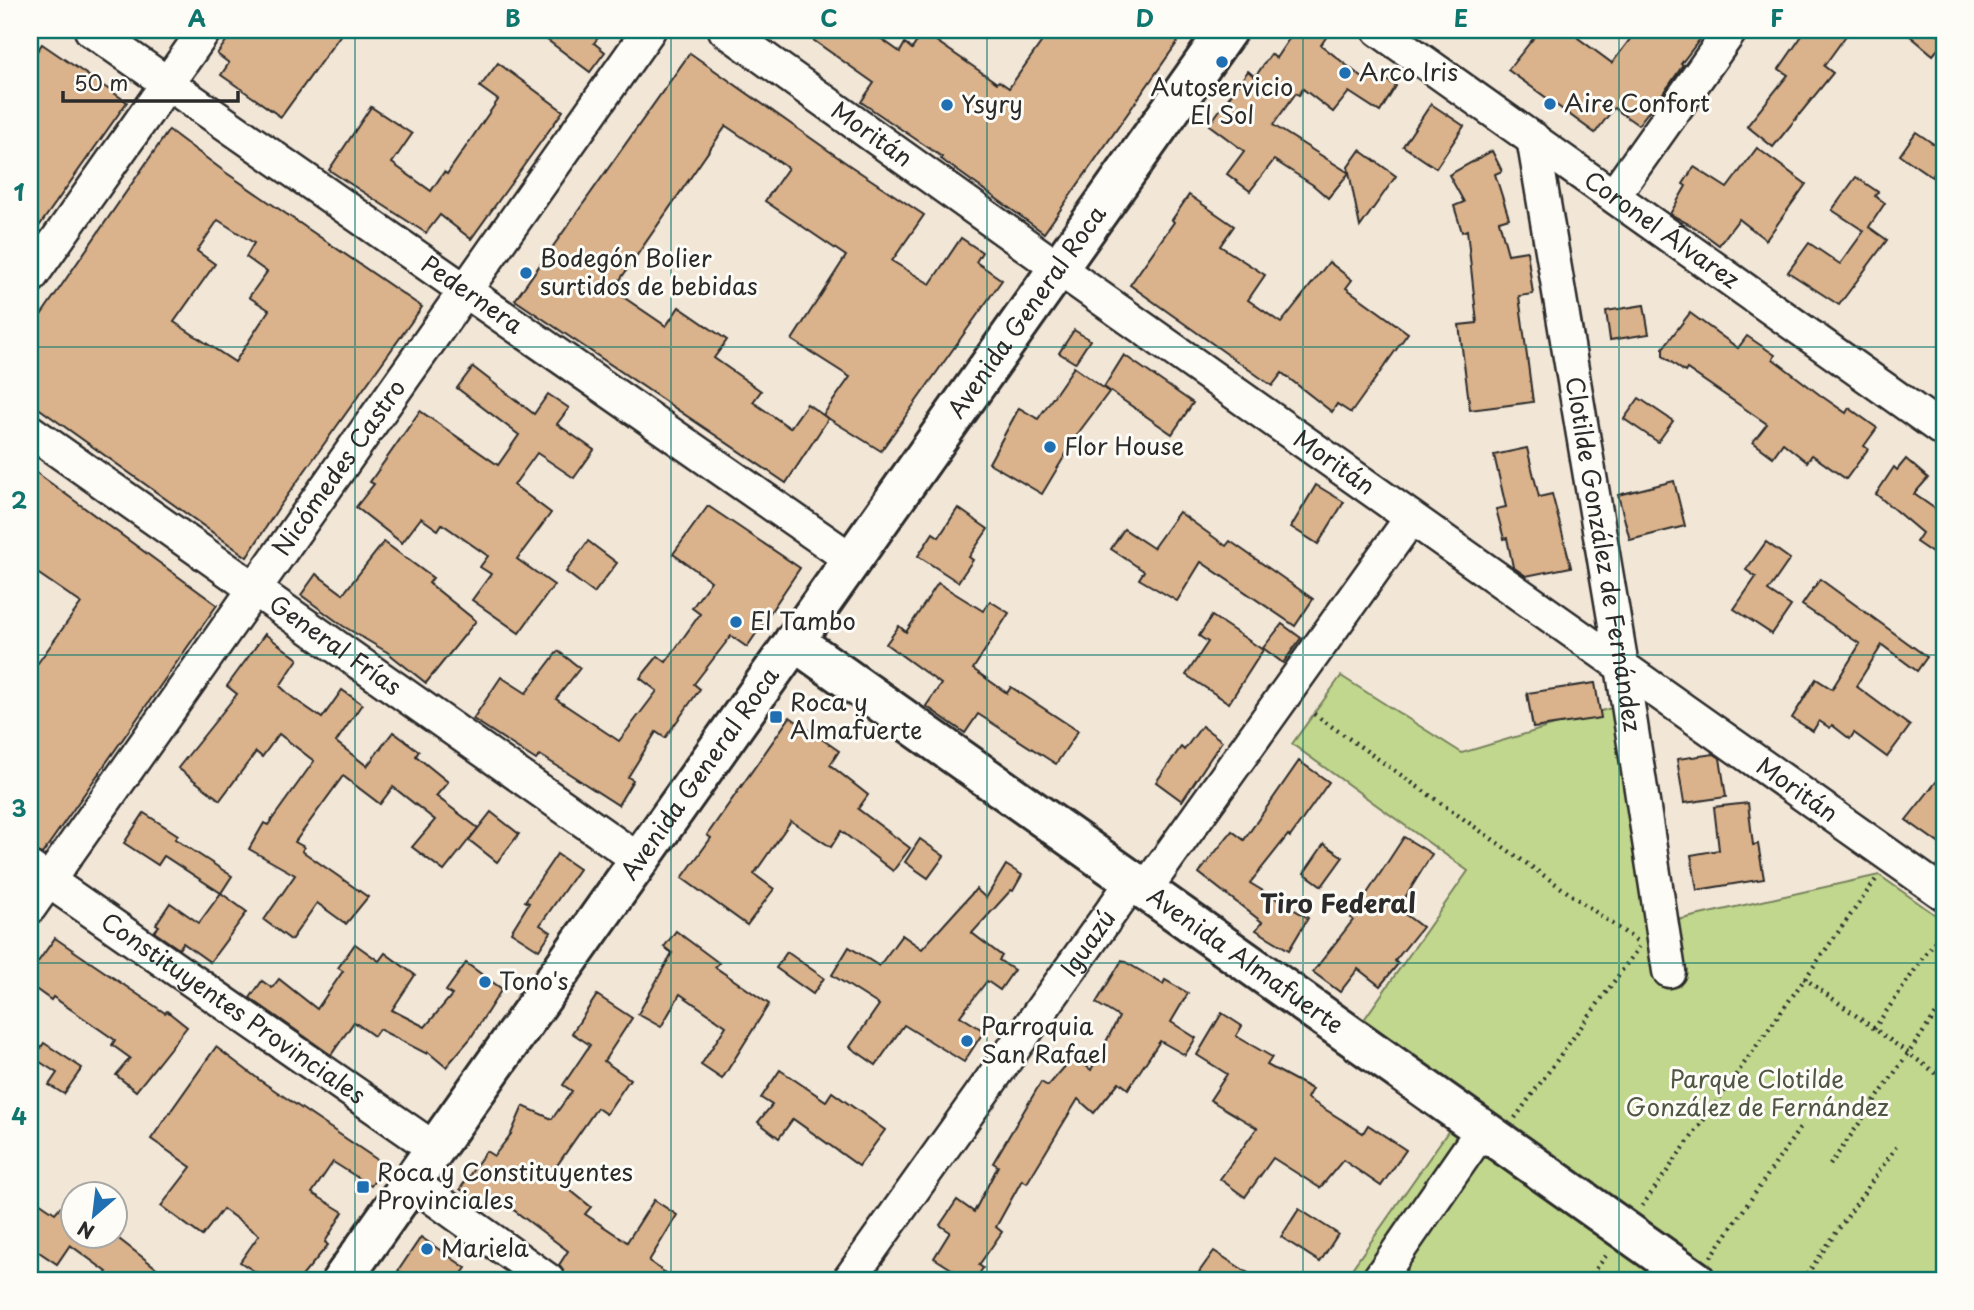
<svg xmlns="http://www.w3.org/2000/svg" width="1974" height="1310" font-family="'Playpen Sans',sans-serif">
<rect width="100%" height="100%" fill="#f2e6d7"/>
<filter id="ink" filterUnits="userSpaceOnUse"><feTurbulence type="fractalNoise" baseFrequency=".0143" numOctaves="2"/><feDisplacementMap in="SourceGraphic" scale="14" xChannelSelector="R" yChannelSelector="G"/><feConvolveMatrix kernelMatrix="1 2 1 2 8 2 1 2 1" color-interpolation-filters="sRGB"/></filter>
<g filter="url(#ink)">
<path fill="#c0d78d" stroke="#76815c" stroke-width="2" d="M1341 676 1462 753 1631 702 1673 921 1879 875 1944 921V1280H1344L1463 1110 1356 1031 1468 871 1292 744Z"/>
<g fill="#dab28b" stroke="#2b2b2b" stroke-width="2" fill-rule="evenodd">
<path d="M234 30H344L281 117 221 75 229 63 217 54Z"/>
<path d="M534 30H604L594 43 605 52 590 72Z"/>
<path d="M799 30H869L900 52 905 43 912 49 923 32 997 83 999 81 1009 88 1050 30H1186L1044 233 941 159 942 157 861 102 874 83Z"/>
<path d="M1295 30H1318L1327 36 1321 45 1364 79 1369 69 1396 86 1380 112 1349 92 1333 112 1303 89 1299 95 1296 93 1273 125 1349 173 1328 198 1313 185 1274 160 1250 191 1227 174 1244 151 1209 125 1248 71 1255 77 1271 54 1276 58Z"/>
<path d="M1540 30H1584L1578 38 1612 63 1637 30H1707L1681 64 1683 65 1670 84 1638 125 1614 108 1595 133 1508 70Z"/>
<path d="M1806 30H1850L1824 66 1833 73 1773 147 1747 126 1788 75 1779 69Z"/>
<path d="M1903 30H1933L1944 40V42L1933 55Z"/>
<path d="M42 44 127 102 30 239V61Z"/>
<path d="M690 53 849 165 924 215 892 261 930 284 961 238 982 252 976 262 1002 280 881 451 823 415 828 419 786 483 515 300ZM726 126 788 168 765 201 846 256 792 340 850 377 823 415 807 404 790 428 753 402 761 391 714 358 727 340 679 307 666 326 613 290Z"/>
<path d="M498 63 563 111 471 239 440 215 426 233 329 170 371 107 412 134 392 163 431 191 444 172 447 174 498 100 480 87Z"/>
<path d="M1431 104 1464 126 1436 168 1403 146Z"/>
<path d="M169 130 225 172 422 307 279 507 247 557 30 402V331ZM218 220 254 243 246 257 267 272 249 297 269 310 235 362 174 322 215 264 197 251Z"/>
<path d="M1916 132 1944 151V158L1932 177 1900 155Z"/>
<path d="M1757 148 1806 184 1766 240 1739 219 1719 245 1696 228 1670 214 1686 186 1683 184 1694 167 1727 188Z"/>
<path d="M1360 150 1396 176 1360 227 1348 167Z"/>
<path d="M1492 151 1502 171 1495 174 1509 218 1499 221 1508 254 1527 251 1533 294 1519 296 1533 402 1470 410 1459 325 1477 323 1467 230 1462 232 1454 206 1464 202 1449 175Z"/>
<path d="M1856 177 1878 192 1875 196 1885 203 1869 227 1887 240 1839 305 1788 272 1809 243 1840 264 1864 231 1832 210Z"/>
<path d="M1189 195 1234 226 1220 246 1265 275 1248 300 1281 323 1329 262 1352 280 1346 288 1408 333 1351 413 1337 404 1332 412 1282 373 1272 386 1130 285 1174 222 1172 220Z"/>
<path d="M1644 305 1649 334 1610 340 1606 311Z"/>
<path d="M1690 313 1738 348 1747 336 1775 355 1773 359 1820 395 1846 413 1849 408 1877 428 1864 446 1868 449 1846 479 1812 455 1807 462 1783 443 1773 457 1753 442 1767 424 1687 369 1685 372 1663 356V348Z"/>
<path d="M1074 330 1090 340 1075 363 1059 353Z"/>
<path d="M1124 355 1193 403 1172 434 1104 387Z"/>
<path d="M473 367 534 414 548 394 569 408 557 424 594 450 574 478 537 453 514 485 551 513 517 559 554 585 519 633 472 600 491 574 480 567 488 556 442 524 438 530 421 518 402 543 356 507 374 484 370 482 420 411 498 465 519 435 457 388Z"/>
<path d="M1074 367 1109 392 1079 432 1042 494 989 463 1019 408 1038 419Z"/>
<path d="M1639 398 1673 421 1658 442 1624 419Z"/>
<path d="M1527 448 1539 497 1552 494 1571 567 1526 576 1513 567 1507 538 1504 539 1496 509 1506 507 1494 455Z"/>
<path d="M1906 459 1928 478 1914 494 1944 515V561L1916 542 1922 533 1876 494 1894 467 1897 470Z"/>
<path d="M30 468 217 605 42 854 30 850V674L81 603 30 568Z"/>
<path d="M1674 481 1685 526 1630 540 1618 495Z"/>
<path d="M1316 485 1344 502 1318 544 1291 527Z"/>
<path d="M708 506 800 568 747 647 731 636 694 684 700 689 665 738 656 732 628 777 633 780 618 805 540 755 536 760 473 719 501 677 526 693 558 651 580 668 556 699 619 741 657 691 640 678 658 656 666 662 700 614 692 608 711 581 673 554Z"/>
<path d="M958 508 988 529 969 557 973 560 958 582 918 556 933 533 939 537Z"/>
<path d="M1179 512 1226 546 1230 541 1313 599 1295 626 1201 562 1177 601 1139 579 1144 571 1111 549 1124 529 1153 548Z"/>
<path d="M588 541 617 563 594 593 566 572Z"/>
<path d="M384 542 433 578 429 583 476 621 426 683 387 652 343 626 301 595 316 574 343 594Z"/>
<path d="M1766 542 1790 559 1768 591 1791 606 1772 634 1734 609 1756 577 1746 570Z"/>
<path d="M1820 579 1927 657 1917 671 1882 645 1856 686 1910 726 1887 757 1854 733 1850 739 1832 725 1830 728 1819 721 1813 731 1792 718 1816 679 1832 689 1860 644 1802 605Z"/>
<path d="M938 583 983 611 990 601 1009 613 973 669 1007 693 1011 687 1078 731 1056 764 978 714 965 733 926 706 941 684 886 644 899 626 906 632Z"/>
<path d="M1212 616 1263 650 1229 703 1186 675 1208 642 1199 636Z"/>
<path d="M1282 624 1301 638 1283 663 1263 648Z"/>
<path d="M265 634 298 659 280 686 293 698 322 718 342 690 362 704 336 742 367 766 393 732 419 751 416 756 448 782 436 796 478 828 444 871 412 847 435 820 393 787 380 804 343 776 295 842 304 847 302 851 368 897 346 924 317 903 291 940 264 920 295 875 249 849 264 823 268 825 314 761 279 734 262 757 256 752 220 800 178 768 237 694 227 686Z"/>
<path d="M1595 683 1601 718 1533 728 1527 693Z"/>
<path d="M790 717 839 751 830 765 868 795 858 809 910 848 893 871 841 831 831 847 791 821 754 874 774 889 747 925 682 878 711 838 707 835Z"/>
<path d="M1202 726 1222 741 1182 801 1156 782 1181 747 1184 750Z"/>
<path d="M1714 754 1720 758 1726 797 1684 803 1677 759Z"/>
<path d="M1299 761 1329 782 1290 837 1288 835 1250 883 1308 918 1289 950 1256 930 1262 922 1199 873 1232 831 1244 840Z"/>
<path d="M1944 772V847L1906 820Z"/>
<path d="M1748 803 1753 845 1758 844 1764 879 1697 890 1691 855 1719 850 1714 807Z"/>
<path d="M491 812 519 834 497 862 469 840Z"/>
<path d="M144 813 178 835 175 839 232 876 221 893 164 856 158 865 124 843Z"/>
<path d="M1404 837 1432 854 1398 909 1422 927 1395 961 1398 964 1380 986 1358 969 1340 992 1313 972 1353 920 1351 918Z"/>
<path d="M920 839 944 856 928 878 905 862Z"/>
<path d="M1324 844 1343 857 1322 886 1304 873Z"/>
<path d="M557 854 579 869 540 925 551 932 539 950 511 932 529 903 525 901Z"/>
<path d="M1006 865 1022 875 1013 891 1011 890 972 933 1002 956 999 960 1014 970 1000 990 987 981 960 1016 984 1031 964 1062 904 1025 876 1065 850 1047 879 1005 832 975 849 947 879 966 902 935 922 949 976 889 986 898Z"/>
<path d="M221 893 247 912 210 962 183 943 179 949 154 932 159 926 156 924 170 903 199 923Z"/>
<path d="M676 931 719 963 715 967 769 1004 722 1079 701 1065 726 1026 680 994 661 1027 638 1014 672 953 664 947Z"/>
<path d="M55 938 165 1013 167 1011 187 1027 136 1091 116 1075 130 1058 112 1045 115 1040 53 997 51 1000 30 985V973Z"/>
<path d="M355 944 379 961 385 953 415 975 392 1010 425 1027 452 995 446 991 466 963 502 989 470 1039 446 1067 428 1052 427 1054 379 1029 374 1036 354 1022 331 1055 250 998 262 981 272 988 279 979 317 1009 343 971 338 968Z"/>
<path d="M787 952 824 978 813 994 776 968Z"/>
<path d="M1122 960 1163 984 1165 980 1188 993 1171 1022 1196 1038 1185 1055 1160 1041 1128 1089 1119 1082 1094 1113 1078 1099 1027 1183 1022 1180 996 1227 1002 1232 979 1265 983 1268 975 1280H969L934 1258 950 1232 940 1225 957 1200 974 1212 998 1166 993 1163 1041 1082 1048 1086 1074 1056 1091 1070 1119 1017 1096 1003Z"/>
<path d="M597 995 632 1018 604 1061 630 1079 606 1114 597 1108 556 1167 559 1170 554 1177 591 1207 585 1214 627 1242 654 1200 677 1215 649 1261 675 1280H566L564 1272 559 1265 568 1251 495 1196 487 1207 460 1189 486 1151 494 1156 511 1134 523 1106 552 1119 572 1091 563 1085 590 1045 572 1033Z"/>
<path d="M1222 1013 1242 1026 1236 1036 1272 1057 1267 1065 1312 1089 1307 1098 1363 1133 1368 1125 1406 1150 1381 1186 1343 1160 1320 1188 1273 1158 1245 1197 1220 1179 1257 1128 1210 1100 1227 1074 1197 1055Z"/>
<path d="M44 1043 82 1068 64 1094 49 1085 57 1073 34 1058Z"/>
<path d="M216 1047 261 1081 385 1165 371 1186 333 1162 312 1193 343 1212 325 1242 328 1245 299 1280H268L240 1262 259 1235 223 1209 202 1236 161 1206 191 1167 151 1139Z"/>
<path d="M780 1070 826 1101 832 1092 885 1130 859 1166 793 1119 779 1138 758 1122 772 1105 761 1098Z"/>
<path d="M30 1196 55 1213 60 1207 74 1216V1236H115L172 1280H101L107 1272 70 1245 57 1264 30 1246Z"/>
<path d="M1299 1209 1338 1234 1320 1262 1281 1237Z"/>
<path d="M421 1237 466 1268 457 1280H411L398 1271Z"/>
<path d="M1214 1251 1259 1280H1212L1199 1272Z"/>
</g>
<g fill="none" stroke-linecap="round" stroke-linejoin="round">
<g stroke="#2b2b2b" stroke-width="37">
<g id="minor">
<path id="s1" d="M91 30 852 560"/>
<path id="s2" d="M725 30 1058 268 1944 894"/>
<path id="s3" d="M1379 30 1944 431"/>
<path id="s4" d="M1533 138 1622 666 1669 971"/>
<path d="M1614 195 1731 30"/>
<path d="M30 278 205 30"/>
<path id="s5" d="M30 431 639 860"/>
<path id="s6" d="M30 868 435 1149"/>
<path id="s7" d="M30 907 649 30"/>
<path d="M411 1182 548 1280"/>
<path id="s8" d="M849 1280 1133 881 1152 880 1411 518"/>
<path d="M1378 1280 1482 1130"/>
</g>
</g>
<g stroke="#2b2b2b" stroke-width="44">
<g id="major">
<path id="s9" d="M794 641 1695 1280"/>
<path id="s10" d="M342 1280 1227 30"/>
</g>
</g>
<g stroke="#2b2b2b" stroke-width="4.5" stroke-dasharray="2 5" stroke-linecap="butt">
<path d="M1314 714 1637 941"/>
<path d="M1804 978 1944 1079"/>
<path d="M1874 1029 1944 928"/>
<path d="M1515 1118 1639 947"/>
<path d="M1830 1165 1938 1011"/>
<path d="M1642 1206 1877 878"/>
<path d="M1711 1257 1800 1128"/>
<path d="M1588 1280 1608 1253"/>
<path d="M1803 1280 1896 1147"/>
</g>
<use href="#minor" stroke="#fdfcf7" stroke-width="32"/>
<use href="#major" stroke="#fdfcf7" stroke-width="38"/>
</g>
</g>
<path fill="none" stroke="#0f766e" stroke-width="2" stroke-opacity="0.55" d="M355 30V1280M671 30V1280M987 30V1280M1303 30V1280M1619 30V1280M30 347H1944M30 655H1944M30 963H1944"/>
<g fill="#1f6fb2" stroke="#fdfcf7" stroke-width="2.5">
<circle cx="1222" cy="62" r="7"/>
<circle cx="1345" cy="73" r="7"/>
<circle cx="1550" cy="104" r="7"/>
<circle cx="947" cy="105" r="7"/>
<circle cx="526" cy="273" r="7"/>
<circle cx="1050" cy="447" r="7"/>
<circle cx="736" cy="622" r="7"/>
<rect x="769" y="710" width="14" height="14" rx="3.5"/>
<circle cx="485" cy="982" r="7"/>
<circle cx="967" cy="1041" r="7"/>
<rect x="356" y="1180" width="14" height="14" rx="3.5"/>
<circle cx="427" cy="1249" r="7"/>
</g>
<g text-anchor="middle" stroke-width="6" stroke-linejoin="round" paint-order="stroke">
<g font-size="24" fill="#2b2b2b" stroke="#fdfcf7" text-anchor="start">
<text x="1359" y="81">Arco Iris</text>
<text x="1222" y="96" text-anchor="middle">Autoservicio<tspan x="1222" dy="28">El Sol</tspan></text>
<text x="1564" y="112">Aire Confort</text>
<text x="961" y="113">Ysyry</text>
<text x="540" y="267">Bodegón Bolier<tspan x="540" dy="28">surtidos de bebidas</tspan></text>
<text x="1064" y="455">Flor House</text>
<text x="750" y="630">El Tambo</text>
<text x="790" y="711">Roca y<tspan x="790" dy="28">Almafuerte</tspan></text>
<text x="499" y="990">Tono's</text>
<text x="981" y="1035">Parroquia<tspan x="981" dy="28">San Rafael</tspan></text>
<text x="377" y="1181">Roca y Constituyentes<tspan x="377" dy="28">Provinciales</tspan></text>
<text x="441" y="1257">Mariela</text>
</g>
<g font-size="24" fill="#2b2b2b" stroke="#fdfcf7">
<text dy="8" stroke="none"><textPath href="#s2" startOffset="180">Moritán</textPath></text>
<text dy="8" stroke="none"><textPath href="#s3" startOffset="346">Coronel Álvarez</textPath></text>
<text dy="8" stroke="none"><textPath href="#s1" startOffset="464">Pedernera</textPath></text>
<text dy="8" stroke="none"><textPath href="#s10" startOffset="1186">Avenida General Roca</textPath></text>
<text dy="8" stroke="none"><textPath href="#s2" startOffset="747">Moritán</textPath></text>
<text dy="8" stroke="none"><textPath href="#s7" startOffset="537">Nicómedes Castro</textPath></text>
<text dy="8" stroke="none"><textPath href="#s4" startOffset="422">Clotilde González de Fernández</textPath></text>
<text dy="8" stroke="none"><textPath href="#s5" startOffset="373">General Frías</textPath></text>
<text dy="8" stroke="none"><textPath href="#s10" startOffset="620">Avenida General Roca</textPath></text>
<text dy="8" stroke="none"><textPath href="#s2" startOffset="1314">Moritán</textPath></text>
<text dy="8" stroke="none"><textPath href="#s8" startOffset="413">Iguazú</textPath></text>
<text dy="8" stroke="none"><textPath href="#s9" startOffset="553">Avenida Almafuerte</textPath></text>
<text dy="8" stroke="none"><textPath href="#s6" startOffset="247">Constituyentes Provinciales</textPath></text>
</g>
<g font-size="24" fill="#505644" stroke="#fdfcf7">
<text x="1757" y="1088">Parque Clotilde<tspan x="1757" dy="28">González de Fernández</tspan></text>
</g>
<g font-size="26" font-weight="bold" fill="#2b2b2b" stroke="#fdfcf7">
<text x="1338" y="913">Tiro Federal</text>
</g>
</g>
<rect width="1974" height="1310" fill="none" stroke="#fdfcf7" stroke-width="77"/>
<g transform="translate(94 1215) rotate(208)"><circle r="33" fill="#fdfcf7" stroke="#a9a8a5" stroke-width="2"/>
<path d="M0-5L12 26L0 18L-12 26Z" fill="#1f6fb2"/>
<text y="-10" font-size="19" font-weight="bold" text-anchor="middle" fill="#2b2b2b">N</text>
</g>
<path d="M63 91v10h175v-10" fill="none" stroke="#2b2b2b" stroke-width="3.5"/>
<text x="74" y="91" font-size="21" fill="#2b2b2b" stroke="#fdfcf7" stroke-width="5" paint-order="stroke">50 m</text>
<rect x="38" y="38" width="1898" height="1234" fill="none" stroke="#0f766e" stroke-width="2.5"/>
<g font-size="23" text-anchor="middle" font-weight="bold" fill="#0f766e">
<text x="197" y="27">A</text>
<text x="513" y="27">B</text>
<text x="829" y="27">C</text>
<text x="1145" y="27">D</text>
<text x="1461" y="27">E</text>
<text x="1777" y="27">F</text>
<text x="19" y="201">1</text>
<text x="19" y="509">2</text>
<text x="19" y="817">3</text>
<text x="19" y="1125">4</text>
</g>
</svg>
